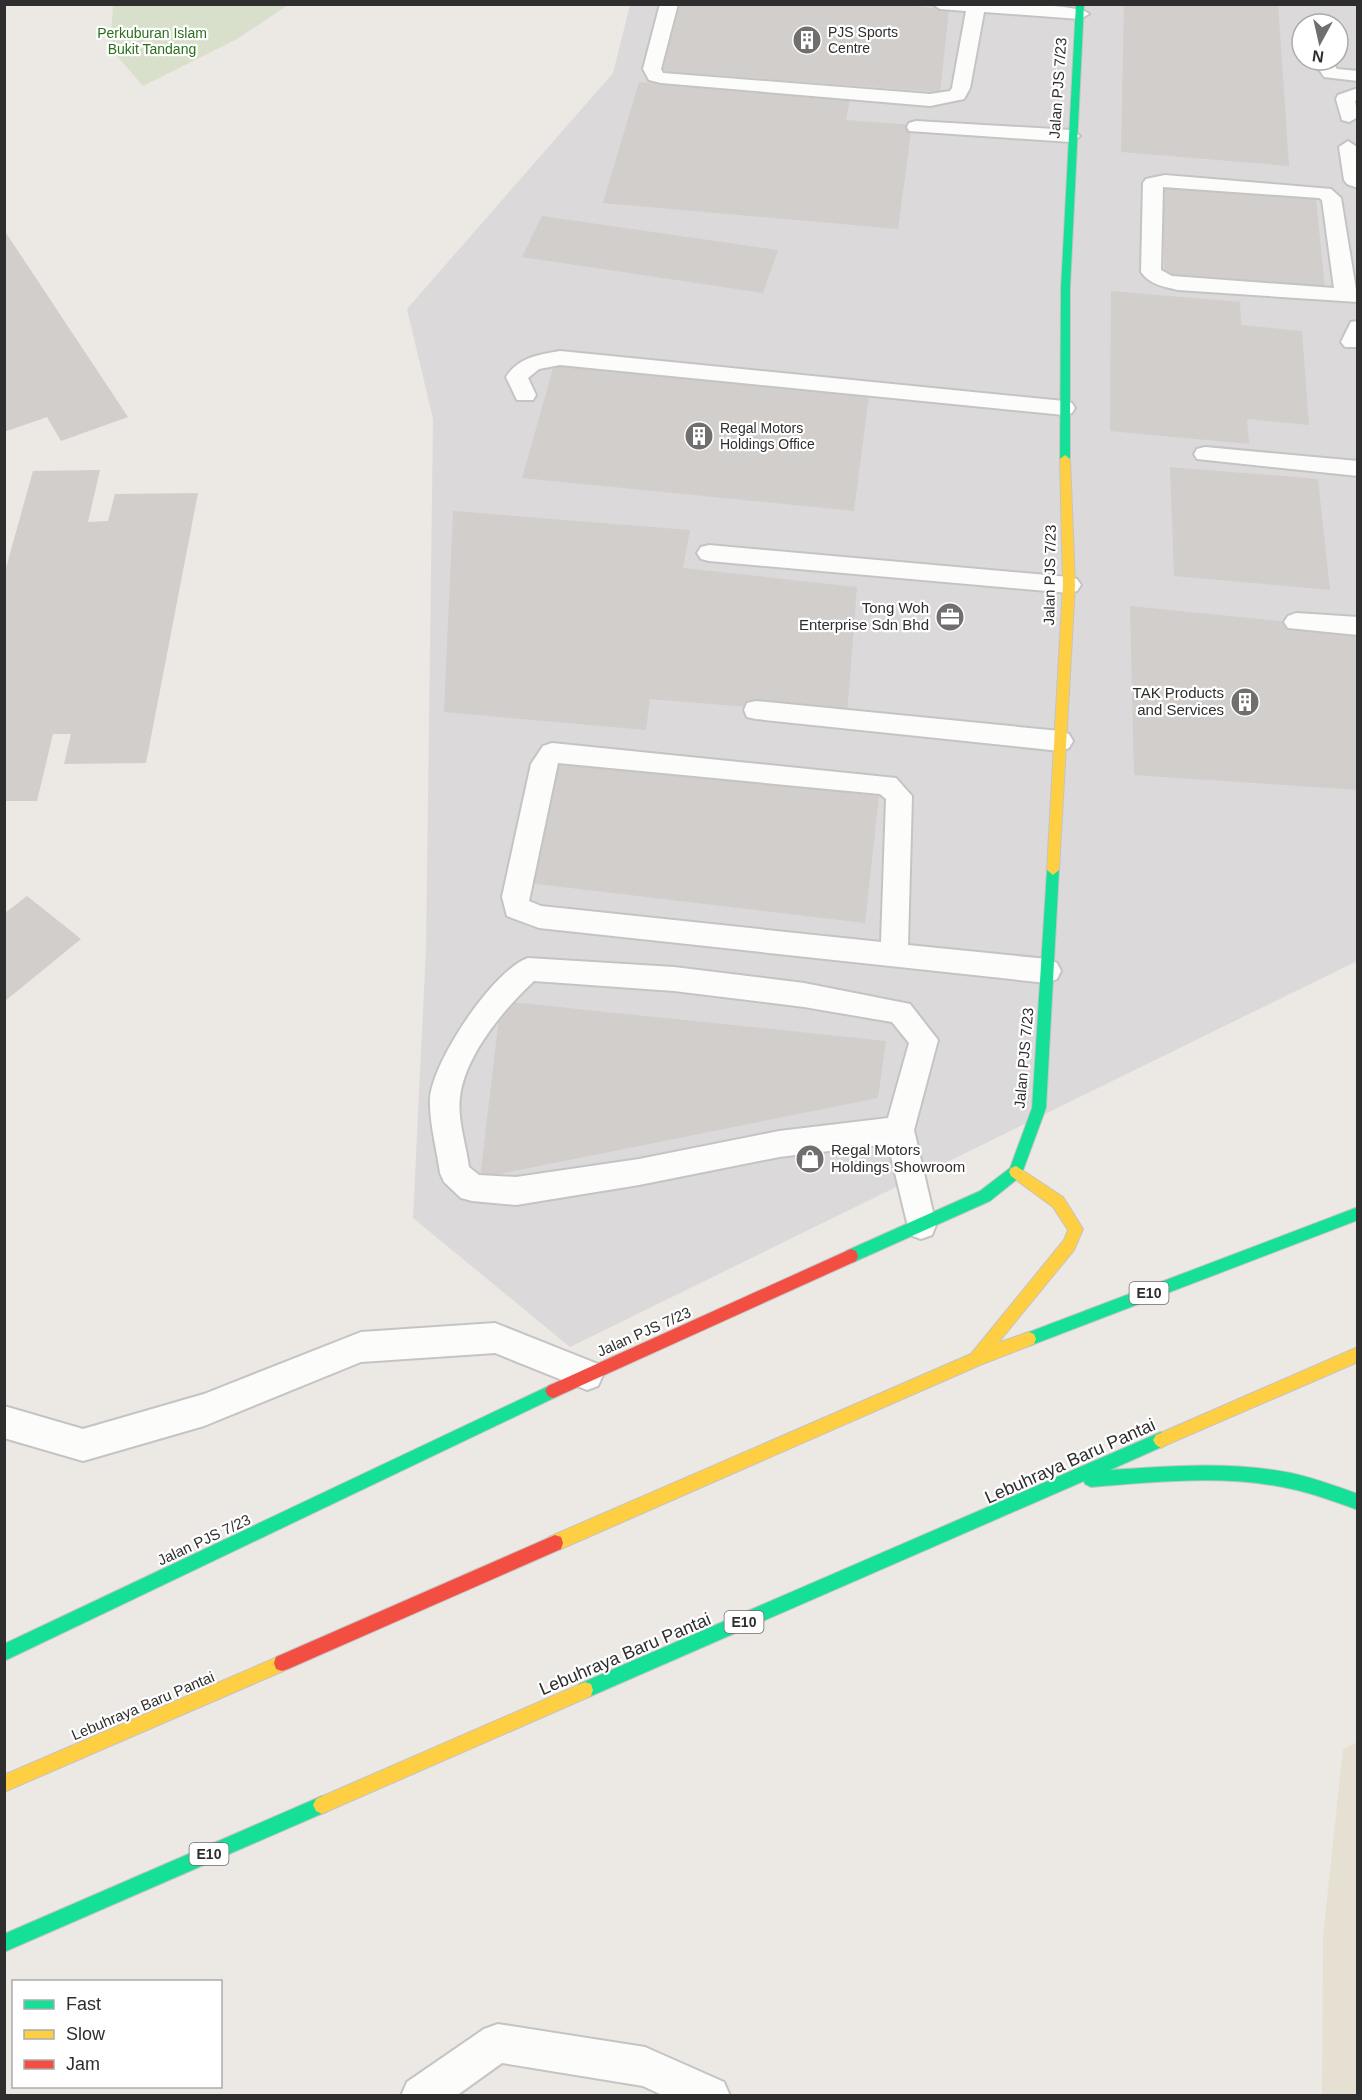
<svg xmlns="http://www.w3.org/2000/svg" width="1362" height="2100" font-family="Helvetica,sans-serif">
<rect width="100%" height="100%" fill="#ece8e4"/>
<path fill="#dcd9db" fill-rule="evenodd" d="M630 5H1357V961L570 1347 413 1218 426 949 433 419 407 309 613 73ZM1302 24H1338V60H1302Z"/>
<path fill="#e6e0d3" d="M1357 1742V2095H1322L1323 1937 1343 1749Z"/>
<path fill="#d8e0cc" d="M113 5V4L288 5 237 39 143 86 110 48Z"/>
<g fill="#d1cecb">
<path d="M678 4H898L949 10 940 92 659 71Z"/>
<path d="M1124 4H1278L1289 166 1121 152Z"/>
<path d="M639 82 850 99 846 120 912 125 898 229 603 203Z"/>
<path d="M1163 187 1316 199 1325 288 1164 275Z"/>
<path d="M542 216 778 250 763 293 522 257Z"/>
<path d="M4 230 128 417 61 441 47 417 4 432Z"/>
<path d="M1111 291 1240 302 1241 325 1302 331 1309 425 1247 419 1249 444 1110 431Z"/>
<path d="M554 365 869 395 854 511 522 478Z"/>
<path d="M1170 467 1318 479 1330 590 1174 576Z"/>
<path d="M100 470 88 522 108 521 115 494 198 493 146 763 64 764 71 734H53L37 801H4V575L33 471Z"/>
<path d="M453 511 690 530 683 568 857 587 847 715 650 699 646 730 444 712Z"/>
<path d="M1130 606 1358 629V790L1134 775Z"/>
<path d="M558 759 879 796 865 923 528 883Z"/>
<path d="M27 896 81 939 5 1001V913Z"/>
<path d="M501 1001 886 1041 878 1098 480 1178Z"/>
</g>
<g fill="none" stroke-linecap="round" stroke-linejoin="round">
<g stroke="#c5c4c5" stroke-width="4">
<g id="lane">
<path d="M660 4H678L661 69 663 73 930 94 950 91 952 88 966 11 940 9 932 4C954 4 1080 1 1089 14L1080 19 984 12 970 88 964 99 930 106 661 83 649 80 643 69Z"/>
<path d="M1313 60H1331L1337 69 1358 71V81L1324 77Z"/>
<path d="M1358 88V100L1355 101 1358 117 1349 122 1342 120 1336 99 1338 95Z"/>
<path d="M916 121 1071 130 1080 136 1071 142 909 131 907 127 909 123Z"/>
<path d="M1348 141 1357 147 1358 188 1347 184 1344 180 1339 147Z"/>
<path d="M1165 175 1331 189 1341 198 1358 302 1178 290C1164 287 1149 284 1141 272L1143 183 1146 179ZM1163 187 1319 198 1322 200 1334 288 1172 276 1161 270Z"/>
<path d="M1358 321V347H1345L1341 342 1351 322Z"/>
<path d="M560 351 1064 401 1072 403 1075 408 1072 413 1064 415 560 365 539 369 528 378 536 395 533 400H517L506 377C519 357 538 355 560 351Z"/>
<path d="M1205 447 1358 461V476L1197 459 1194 454 1197 449Z"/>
<path d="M709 545 1069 577 1077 579 1081 585 1077 591 1069 593 709 561 701 559 697 553 701 547Z"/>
<path d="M1296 613 1358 617V635L1288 628 1284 622 1288 616Z"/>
<path d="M756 701 1060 731 1069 734 1073 741 1069 748 1060 751 756 719 747 717 744 710 747 703Z"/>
<path d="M552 743 896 778 912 796 908 945 1047 959 1057 963 1061 971 1057 979 1047 983 539 928 507 916 502 897 531 764 543 746ZM558 763 880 794 886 799 881 942 541 906 529 901Z"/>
<path d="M528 958 674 967 804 983 910 1004 938 1040 914 1130 936 1225 932 1235 921 1239 910 1235 888 1144 779 1157 639 1185 516 1205 472 1201 461 1198 444 1182 440 1173C437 1150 429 1122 430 1099 432 1062 493 970 528 958ZM534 981 674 991 804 1007 892 1022 909 1043 888 1118 779 1131 639 1159 516 1177 479 1175 469 1167C466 1145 457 1118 460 1097 465 1055 504 1009 534 981Z"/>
<path d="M495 1323 598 1364 603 1375 598 1386 587 1390 495 1353 361 1362 204 1426 83 1461 4 1438V1406L83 1429 204 1394 361 1332Z"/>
<path d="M498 2024 645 2047 724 2082 730 2096H664L643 2086 502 2063 456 2096H401L407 2082 484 2029Z"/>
</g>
</g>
<g stroke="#c5c4c5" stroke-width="2">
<g id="fast">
<path d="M1076 4H1084L1070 288V459L1065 463 1060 459 1061 288Z"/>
<path d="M1053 865 1059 870 1046 1108 1021 1176 990 1201 856 1261 851 1263 846 1261 844 1256 846 1251 980 1191 1010 1168 1032 1108 1047 870Z"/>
<path d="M1358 1207V1220L1029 1346 1024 1344 1022 1339 1024 1334Z"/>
<path d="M553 1384 558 1386 561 1391 558 1396 4 1661V1644Z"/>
<path d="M1161 1432 1166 1435 1169 1440 1166 1445 1110 1470C1170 1466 1231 1461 1291 1473 1314 1478 1336 1486 1358 1494V1510C1336 1502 1315 1494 1292 1489 1226 1474 1157 1482 1091 1487L1085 1484 1084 1481 591 1696 585 1698 579 1696 577 1690 579 1684Z"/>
<path d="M322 1796 328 1799 331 1805 328 1811 4 1952V1934Z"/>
</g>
</g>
<g stroke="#c5c4c5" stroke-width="2">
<g id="slow">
<path d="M1065 455 1070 459 1075 585 1059 870 1053 875 1047 870 1063 585 1060 459Z"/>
<path d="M1016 1166 1063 1197 1083 1229 1074 1250 998 1343 1029 1332 1034 1334 1036 1339 1034 1344 980 1365 561 1549 555 1551 549 1549 547 1543 549 1537 971 1354 1064 1240 1068 1230 1053 1207 1011 1176 1009 1172 1011 1168Z"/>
<path d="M1358 1347V1362L1166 1445 1161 1448 1156 1445 1153 1440 1156 1435Z"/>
<path d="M282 1655 288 1657 290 1663 288 1669 4 1792V1775Z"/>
<path d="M585 1682 591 1684 593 1690 591 1696 328 1811 322 1814 316 1811 313 1805 316 1799Z"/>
</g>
</g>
<g stroke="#c5c4c5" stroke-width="2">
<g id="jam">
<path d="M851 1249 856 1251 858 1256 856 1261 558 1396 553 1398 548 1396 545 1391 548 1386Z"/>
<path d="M555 1535 561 1537 563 1543 561 1549 288 1669 282 1671 276 1669 274 1663 276 1657Z"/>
</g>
</g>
<use href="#lane" fill="#fcfcfb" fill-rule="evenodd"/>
<use href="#fast" fill="#16e098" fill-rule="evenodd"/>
<use href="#slow" fill="#ffcf43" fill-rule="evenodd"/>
<use href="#jam" fill="#f24e42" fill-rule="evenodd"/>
</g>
<defs>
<g id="building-disc" transform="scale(1.5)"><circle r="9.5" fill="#706f6e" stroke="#fff"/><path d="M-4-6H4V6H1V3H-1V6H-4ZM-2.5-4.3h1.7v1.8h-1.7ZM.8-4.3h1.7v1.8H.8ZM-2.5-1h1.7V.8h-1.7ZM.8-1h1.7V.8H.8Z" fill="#fff"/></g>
<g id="office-disc" transform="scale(1.5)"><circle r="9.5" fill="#706f6e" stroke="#fff"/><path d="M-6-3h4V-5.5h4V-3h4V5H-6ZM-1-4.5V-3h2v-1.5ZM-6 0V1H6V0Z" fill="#fff"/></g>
<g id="shop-disc" transform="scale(1.5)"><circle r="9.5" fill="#706f6e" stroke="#fff"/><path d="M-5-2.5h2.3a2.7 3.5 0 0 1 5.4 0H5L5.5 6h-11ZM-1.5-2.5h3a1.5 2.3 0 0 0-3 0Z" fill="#fff"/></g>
</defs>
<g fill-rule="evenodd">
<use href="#building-disc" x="807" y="40"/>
<use href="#building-disc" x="699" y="436"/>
<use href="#office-disc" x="950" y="617"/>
<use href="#building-disc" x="1245" y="702"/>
<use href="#shop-disc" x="810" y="1159"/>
</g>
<g text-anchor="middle" stroke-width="4.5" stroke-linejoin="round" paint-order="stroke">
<g font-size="14" fill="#2e2e2e" stroke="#fff" text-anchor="start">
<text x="828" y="37">PJS Sports<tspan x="828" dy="16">Centre</tspan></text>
<text x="720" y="433">Regal Motors<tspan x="720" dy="16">Holdings Office</tspan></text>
</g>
<g font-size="14" fill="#2c6e1b" stroke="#fff">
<text x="152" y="38">Perkuburan Islam<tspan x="152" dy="16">Bukit Tandang</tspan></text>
</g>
<g fill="#fff" stroke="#6d6d6d" stroke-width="1.5">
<rect x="1129.5" y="1282" width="39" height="22" rx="4.5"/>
<rect x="724.5" y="1611" width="39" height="22" rx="4.5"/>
<rect x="189.5" y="1843" width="39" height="22" rx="4.5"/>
</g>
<g font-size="14" font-weight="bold" fill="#2e2e2e">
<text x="1149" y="1298">E10</text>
<text x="744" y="1627">E10</text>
<text x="209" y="1859">E10</text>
</g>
<g font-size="15" fill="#2e2e2e" stroke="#fff">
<text transform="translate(1058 88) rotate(-86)" y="5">Jalan PJS 7/23</text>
<text transform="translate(1050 575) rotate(-89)" y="5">Jalan PJS 7/23</text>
<text transform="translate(1024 1058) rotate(-85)" y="5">Jalan PJS 7/23</text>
<text transform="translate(644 1332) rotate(-24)" y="5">Jalan PJS 7/23</text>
<text transform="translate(204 1540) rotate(-25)" y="5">Jalan PJS 7/23</text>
<text transform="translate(143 1706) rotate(-23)" y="5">Lebuhraya Baru Pantai</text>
</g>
<g font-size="15" fill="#2e2e2e" stroke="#fff" text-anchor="end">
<text x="929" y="613">Tong Woh<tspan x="929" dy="17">Enterprise Sdn Bhd</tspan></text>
<text x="1224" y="698">TAK Products<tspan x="1224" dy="17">and Services</tspan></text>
<text x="831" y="1155" text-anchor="start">Regal Motors<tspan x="831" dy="17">Holdings Showroom</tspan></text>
</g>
<g font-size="18" fill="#2e2e2e" stroke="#fff">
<text transform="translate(1070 1461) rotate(-24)" y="6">Lebuhraya Baru Pantai</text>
<text transform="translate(625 1654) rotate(-23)" y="6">Lebuhraya Baru Pantai</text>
</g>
</g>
<rect width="1362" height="2100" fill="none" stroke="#2e2e2e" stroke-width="12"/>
<rect x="12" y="1980" width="210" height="108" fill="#ffffff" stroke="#ababab" stroke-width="1.5"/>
<rect x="24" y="2000" width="30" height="9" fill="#16e098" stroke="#ababab" stroke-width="1.5"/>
<text x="66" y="2010" font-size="18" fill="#2e2e2e">Fast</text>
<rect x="24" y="2030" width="30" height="9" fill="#ffcf43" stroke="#ababab" stroke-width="1.5"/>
<text x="66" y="2040" font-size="18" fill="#2e2e2e">Slow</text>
<rect x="24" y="2060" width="30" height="9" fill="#f24e42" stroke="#ababab" stroke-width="1.5"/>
<text x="66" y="2070" font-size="18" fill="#2e2e2e">Jam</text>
<g transform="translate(1320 42) rotate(188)"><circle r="28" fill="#ffffff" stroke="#ababab" stroke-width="1.5"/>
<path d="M0-4.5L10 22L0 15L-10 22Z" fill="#706f6e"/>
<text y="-9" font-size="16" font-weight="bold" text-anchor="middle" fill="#2e2e2e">N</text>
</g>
</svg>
